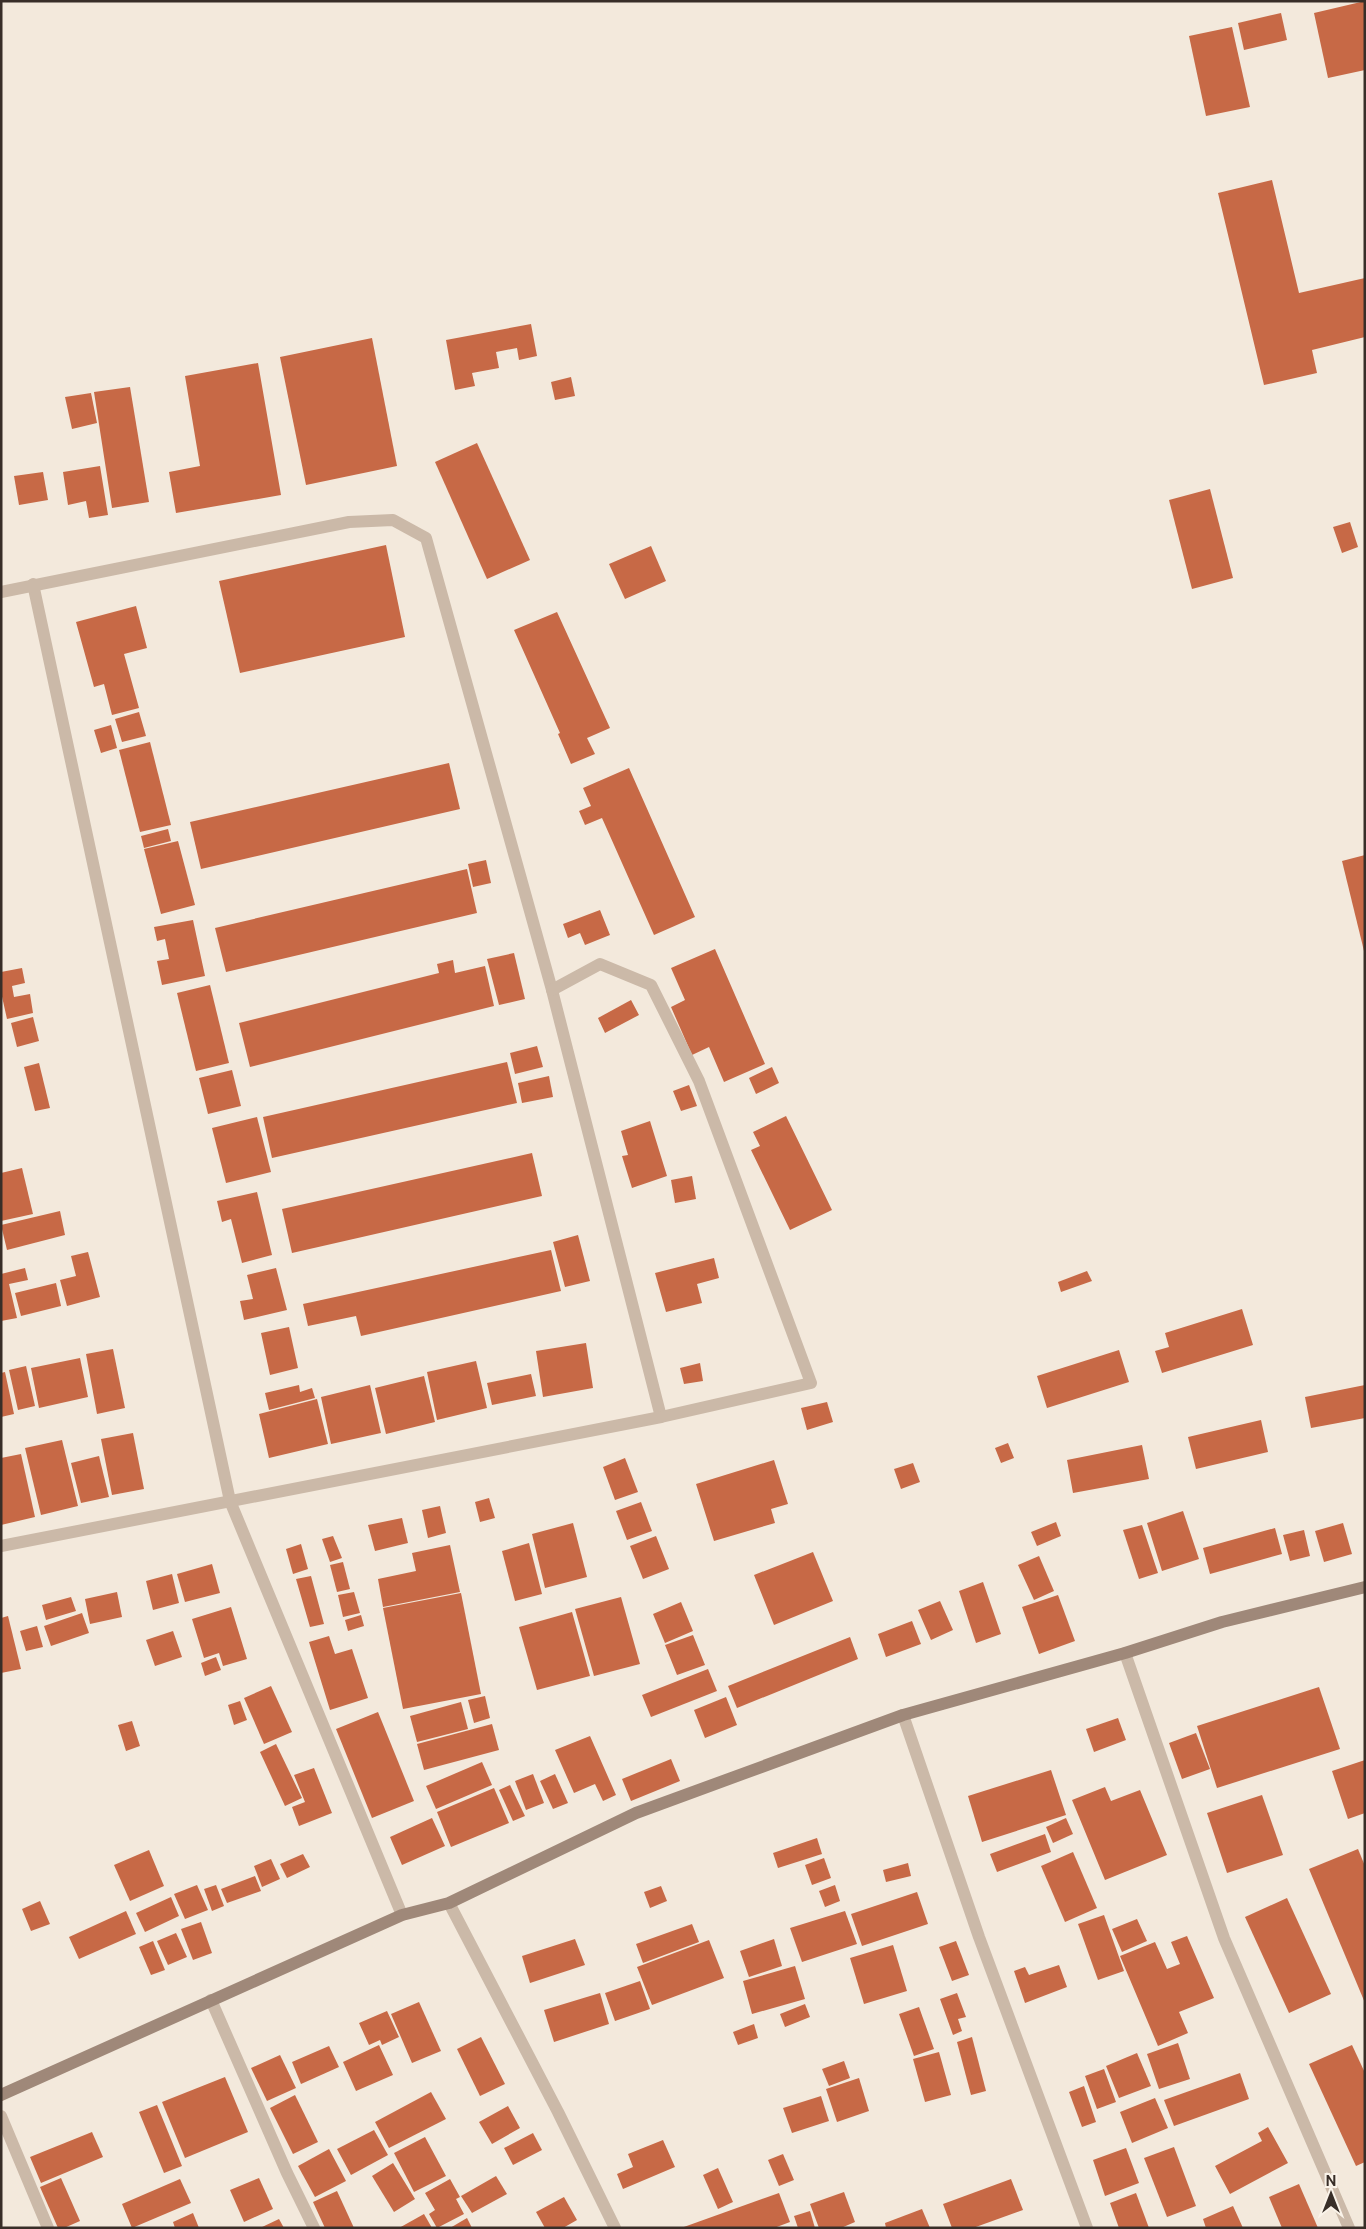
<svg xmlns="http://www.w3.org/2000/svg" width="1366" height="2229" font-family="'Public Sans',sans-serif">
<rect width="100%" height="100%" fill="#f3e9dc"/>
<g fill="#c76946">
<path d="M1365 1V70L1328 78 1314 13Z"/>
<path d="M1281 13 1287 40 1244 50 1238 23Z"/>
<path d="M1232 27 1250 107 1206 116 1189 36Z"/>
<path d="M1272 180 1299 293 1365 278V337L1312 350 1317 373 1264 385 1218 193Z"/>
<path d="M531 324 537 356 519 360 517 348 496 352 499 368 472 373 475 386 455 390 446 340Z"/>
<path d="M372 338 397 466 306 485 280 357Z"/>
<path d="M258 363 281 495 176 513 169 472 200 466 185 376Z"/>
<path d="M571 377 575 396 555 400 551 382Z"/>
<path d="M130 387 149 502 112 508 94 392Z"/>
<path d="M91 393 97 423 72 429 65 397Z"/>
<path d="M477 443 530 560 487 579 435 462Z"/>
<path d="M100 466 108 515 89 518 86 501 68 505 63 472Z"/>
<path d="M43 472 48 500 19 505 14 476Z"/>
<path d="M1210 489 1233 578 1192 589 1169 500Z"/>
<path d="M1350 522 1358 547 1342 553 1333 527Z"/>
<path d="M386 545 405 637 240 673 219 581Z"/>
<path d="M651 546 666 581 625 599 609 564Z"/>
<path d="M136 606 147 648 124 654 139 708 112 715 104 684 94 687 76 622Z"/>
<path d="M557 612 610 728 587 738 595 754 571 764 558 734 560 733 514 630Z"/>
<path d="M139 712 146 736 122 742 115 719Z"/>
<path d="M111 725 117 748 101 753 94 730Z"/>
<path d="M150 742 171 825 140 832 119 750Z"/>
<path d="M449 763 460 809 201 869 190 822Z"/>
<path d="M629 768 695 917 654 935 602 818 585 825 579 811 591 806 583 788Z"/>
<path d="M168 829 171 841 144 848 141 836Z"/>
<path d="M178 841 195 905 161 914 144 849Z"/>
<path d="M1365 855V951H1364L1342 861Z"/>
<path d="M486 860 491 883 473 887 468 864Z"/>
<path d="M467 869 477 913 226 972 215 928Z"/>
<path d="M600 910 610 935 585 945 580 933 568 938 563 924Z"/>
<path d="M193 920 205 976 162 985 157 961 169 959 165 939 157 941 154 927Z"/>
<path d="M715 949 765 1064 724 1082 709 1047 692 1055 671 1007 685 1000 671 968Z"/>
<path d="M514 953 525 999 499 1005 487 959Z"/>
<path d="M453 960 455 973 485 966 494 1006 250 1067 239 1023 439 973 437 964Z"/>
<path d="M22 968 25 983 12 986 14 997 30 994 33 1013 7 1019 1 992V972Z"/>
<path d="M210 985 229 1063 196 1071 177 993Z"/>
<path d="M631 1000 639 1015 605 1033 598 1018Z"/>
<path d="M33 1017 39 1041 17 1047 11 1023Z"/>
<path d="M537 1046 543 1067 515 1074 510 1053Z"/>
<path d="M507 1062 517 1103 272 1158 263 1117Z"/>
<path d="M39 1063 50 1108 35 1111 24 1067Z"/>
<path d="M772 1067 779 1083 756 1094 749 1078Z"/>
<path d="M232 1070 241 1106 208 1114 199 1078Z"/>
<path d="M549 1076 553 1097 522 1103 518 1083Z"/>
<path d="M689 1085 697 1106 681 1111 673 1091Z"/>
<path d="M786 1116 832 1210 790 1230 751 1150 760 1146 753 1132Z"/>
<path d="M257 1117 271 1172 226 1183 212 1128Z"/>
<path d="M650 1121 667 1176 632 1188 622 1156 628 1155 621 1131Z"/>
<path d="M532 1153 542 1196 292 1253 282 1209Z"/>
<path d="M22 1168 33 1214 1 1221V1173Z"/>
<path d="M692 1176 696 1199 675 1203 671 1180Z"/>
<path d="M257 1192 272 1255 242 1263 231 1219 222 1222 217 1201Z"/>
<path d="M60 1211 65 1235 7 1250 1 1225Z"/>
<path d="M578 1235 590 1281 565 1287 553 1242Z"/>
<path d="M551 1250 561 1291 361 1336 356 1316 308 1326 303 1304Z"/>
<path d="M88 1252 100 1297 67 1306 60 1280 76 1276 71 1256Z"/>
<path d="M714 1258 719 1278 697 1284 702 1303 666 1312 655 1273Z"/>
<path d="M25 1268 28 1280 9 1284 17 1318 1 1321V1274Z"/>
<path d="M276 1268 287 1310 244 1320 240 1301 253 1299 247 1275Z"/>
<path d="M1087 1271 1092 1281 1061 1292 1058 1282Z"/>
<path d="M56 1283 61 1306 21 1316 15 1293Z"/>
<path d="M1242 1309 1253 1345 1162 1373 1155 1351 1169 1347 1165 1333Z"/>
<path d="M289 1327 298 1368 270 1375 261 1333Z"/>
<path d="M586 1343 593 1388 543 1397 536 1351Z"/>
<path d="M113 1349 125 1408 97 1414 86 1354Z"/>
<path d="M1119 1350 1129 1382 1047 1408 1037 1376Z"/>
<path d="M80 1358 88 1397 39 1408 31 1368Z"/>
<path d="M476 1361 487 1408 437 1420 427 1372Z"/>
<path d="M700 1363 703 1381 684 1384 680 1368Z"/>
<path d="M26 1366 35 1406 18 1410 9 1370Z"/>
<path d="M5 1372 14 1414 1 1417V1373Z"/>
<path d="M531 1374 536 1396 492 1405 487 1383Z"/>
<path d="M424 1376 435 1422 386 1434 375 1388Z"/>
<path d="M299 1385 300 1392 312 1388 315 1398 269 1410 265 1393Z"/>
<path d="M370 1385 381 1433 331 1444 321 1397Z"/>
<path d="M1365 1385V1418L1311 1428 1305 1397Z"/>
<path d="M317 1399 328 1444 269 1458 259 1414Z"/>
<path d="M827 1402 833 1422 807 1430 801 1408Z"/>
<path d="M1261 1420 1268 1452 1196 1469 1188 1437Z"/>
<path d="M133 1433 144 1489 112 1495 101 1439Z"/>
<path d="M62 1440 78 1506 41 1515 25 1448Z"/>
<path d="M1008 1443 1014 1458 1001 1463 995 1448Z"/>
<path d="M1142 1445 1149 1479 1073 1493 1067 1460Z"/>
<path d="M21 1454 35 1517 1 1525V1458Z"/>
<path d="M99 1456 109 1497 81 1503 71 1463Z"/>
<path d="M625 1458 638 1492 615 1500 603 1467Z"/>
<path d="M774 1460 788 1504 771 1509 775 1523 714 1541 696 1484Z"/>
<path d="M913 1463 920 1482 901 1489 894 1469Z"/>
<path d="M489 1498 495 1518 480 1522 475 1502Z"/>
<path d="M641 1502 652 1531 627 1540 616 1511Z"/>
<path d="M440 1506 446 1533 428 1538 422 1510Z"/>
<path d="M1183 1511 1199 1559 1162 1571 1147 1523Z"/>
<path d="M402 1518 408 1543 375 1551 368 1525Z"/>
<path d="M1056 1522 1061 1536 1037 1546 1031 1532Z"/>
<path d="M573 1523 587 1577 545 1588 532 1534Z"/>
<path d="M1343 1523 1352 1554 1324 1562 1315 1531Z"/>
<path d="M1142 1525 1158 1573 1139 1579 1123 1530Z"/>
<path d="M1275 1528 1282 1554 1210 1574 1203 1548Z"/>
<path d="M1304 1530 1310 1556 1290 1561 1283 1535Z"/>
<path d="M333 1536 342 1558 330 1562 322 1539Z"/>
<path d="M656 1536 669 1569 643 1579 630 1546Z"/>
<path d="M529 1543 542 1594 515 1601 502 1551Z"/>
<path d="M301 1544 308 1569 293 1574 286 1549Z"/>
<path d="M450 1545 460 1592 383 1607 378 1579 416 1571 412 1553Z"/>
<path d="M813 1552 833 1601 774 1625 754 1575Z"/>
<path d="M1039 1556 1054 1591 1034 1600 1018 1565Z"/>
<path d="M343 1562 350 1589 337 1592 330 1565Z"/>
<path d="M212 1564 220 1593 185 1602 177 1574Z"/>
<path d="M172 1574 179 1603 153 1610 146 1581Z"/>
<path d="M311 1576 324 1624 310 1627 296 1579Z"/>
<path d="M983 1582 1001 1634 976 1643 959 1591Z"/>
<path d="M117 1592 122 1617 90 1624 85 1599Z"/>
<path d="M354 1592 360 1613 343 1617 338 1595Z"/>
<path d="M461 1593 481 1694 403 1709 383 1608Z"/>
<path d="M1058 1595 1075 1641 1039 1654 1022 1607Z"/>
<path d="M71 1597 76 1611 46 1620 42 1605Z"/>
<path d="M621 1597 640 1664 594 1676 575 1609Z"/>
<path d="M940 1601 953 1630 931 1640 918 1610Z"/>
<path d="M681 1602 693 1631 665 1643 653 1614Z"/>
<path d="M231 1607 247 1659 223 1666 219 1653 204 1658 192 1619Z"/>
<path d="M572 1612 590 1676 537 1690 519 1627Z"/>
<path d="M82 1613 89 1633 51 1646 44 1626Z"/>
<path d="M361 1615 364 1626 348 1631 345 1620Z"/>
<path d="M8 1616 21 1669 1 1673V1618Z"/>
<path d="M912 1621 921 1644 886 1657 878 1634Z"/>
<path d="M37 1626 43 1647 26 1651 20 1631Z"/>
<path d="M173 1631 182 1657 155 1666 146 1640Z"/>
<path d="M693 1635 705 1665 677 1675 665 1645Z"/>
<path d="M329 1636 335 1654 352 1649 368 1698 330 1710 309 1642Z"/>
<path d="M850 1637 858 1659 737 1708 728 1686Z"/>
<path d="M216 1657 221 1670 205 1676 201 1663Z"/>
<path d="M708 1669 717 1691 651 1717 642 1695Z"/>
<path d="M271 1686 292 1732 264 1744 244 1698Z"/>
<path d="M1319 1687 1340 1749 1217 1788 1197 1726Z"/>
<path d="M485 1696 490 1718 474 1723 468 1700Z"/>
<path d="M726 1697 737 1725 705 1738 694 1710Z"/>
<path d="M240 1701 247 1720 234 1725 228 1705Z"/>
<path d="M461 1702 468 1729 417 1742 410 1716Z"/>
<path d="M378 1712 414 1801 372 1818 336 1729Z"/>
<path d="M1118 1718 1126 1740 1094 1752 1086 1729Z"/>
<path d="M132 1721 140 1746 126 1751 118 1725Z"/>
<path d="M492 1724 499 1750 424 1770 417 1744Z"/>
<path d="M1196 1733 1210 1769 1182 1779 1169 1743Z"/>
<path d="M590 1736 616 1795 603 1801 595 1784 574 1793 555 1750Z"/>
<path d="M276 1744 302 1798 285 1806 260 1752Z"/>
<path d="M671 1759 680 1781 631 1801 622 1779Z"/>
<path d="M1365 1760V1813L1348 1819 1332 1771Z"/>
<path d="M482 1762 492 1785 436 1809 426 1786Z"/>
<path d="M314 1768 332 1813 299 1826 292 1807 305 1802 294 1775Z"/>
<path d="M1051 1770 1066 1815 982 1842 968 1796Z"/>
<path d="M533 1774 544 1803 526 1810 515 1781Z"/>
<path d="M555 1774 568 1803 553 1809 540 1781Z"/>
<path d="M510 1785 525 1816 513 1821 499 1790Z"/>
<path d="M1105 1787 1111 1801 1140 1790 1167 1855 1105 1880 1072 1800Z"/>
<path d="M494 1788 509 1823 451 1847 437 1812Z"/>
<path d="M1262 1795 1283 1855 1227 1873 1207 1813Z"/>
<path d="M432 1818 445 1846 402 1865 390 1837Z"/>
<path d="M1066 1818 1073 1834 1053 1843 1046 1827Z"/>
<path d="M1045 1834 1051 1852 997 1872 990 1854Z"/>
<path d="M817 1838 822 1854 778 1868 773 1853Z"/>
<path d="M1358 1849 1365 1866V2003L1309 1869Z"/>
<path d="M149 1850 164 1886 130 1901 114 1865Z"/>
<path d="M1073 1852 1097 1908 1065 1922 1041 1866Z"/>
<path d="M303 1854 310 1867 287 1878 280 1864Z"/>
<path d="M824 1858 831 1878 812 1885 805 1865Z"/>
<path d="M271 1859 280 1879 262 1887 254 1866Z"/>
<path d="M908 1863 911 1876 886 1882 883 1870Z"/>
<path d="M255 1876 261 1891 227 1903 221 1889Z"/>
<path d="M197 1885 208 1910 185 1919 174 1894Z"/>
<path d="M216 1885 224 1906 212 1911 204 1889Z"/>
<path d="M835 1885 840 1901 825 1907 819 1891Z"/>
<path d="M661 1886 667 1901 650 1908 644 1892Z"/>
<path d="M917 1892 928 1924 862 1946 851 1914Z"/>
<path d="M171 1897 179 1916 145 1932 136 1913Z"/>
<path d="M1287 1898 1331 1994 1289 2013 1245 1917Z"/>
<path d="M40 1901 50 1924 31 1931 22 1909Z"/>
<path d="M126 1911 136 1934 79 1959 69 1937Z"/>
<path d="M845 1911 857 1944 802 1962 790 1928Z"/>
<path d="M1104 1915 1124 1971 1098 1980 1078 1924Z"/>
<path d="M1137 1919 1147 1941 1122 1952 1112 1929Z"/>
<path d="M201 1922 212 1953 193 1960 181 1929Z"/>
<path d="M692 1924 699 1942 643 1963 636 1944Z"/>
<path d="M176 1933 187 1957 168 1965 157 1941Z"/>
<path d="M1187 1936 1214 1998 1179 2012 1188 2033 1158 2046 1120 1956 1155 1942 1167 1969 1180 1964 1171 1942Z"/>
<path d="M575 1939 585 1965 530 1983 522 1956Z"/>
<path d="M774 1939 782 1966 749 1977 740 1951Z"/>
<path d="M709 1940 724 1978 652 2005 637 1967Z"/>
<path d="M153 1941 165 1970 151 1975 139 1947Z"/>
<path d="M956 1941 969 1975 952 1981 939 1947Z"/>
<path d="M893 1945 907 1991 864 2004 850 1958Z"/>
<path d="M1059 1965 1067 1987 1025 2003 1014 1971 1025 1967 1029 1975Z"/>
<path d="M795 1966 805 1999 752 2014 743 1981Z"/>
<path d="M640 1981 650 2009 615 2021 605 1993Z"/>
<path d="M600 1993 609 2024 554 2042 544 2010Z"/>
<path d="M957 1993 966 2017 958 2019 962 2031 953 2035 940 1999Z"/>
<path d="M419 2002 441 2051 412 2063 391 2014Z"/>
<path d="M805 2004 810 2017 785 2027 780 2014Z"/>
<path d="M919 2007 934 2049 914 2056 899 2014Z"/>
<path d="M387 2011 399 2037 382 2045 380 2040 369 2045 359 2023Z"/>
<path d="M754 2024 758 2038 738 2045 733 2032Z"/>
<path d="M481 2037 505 2084 480 2096 457 2049Z"/>
<path d="M972 2037 986 2091 971 2095 957 2042Z"/>
<path d="M1178 2043 1190 2079 1159 2089 1147 2054Z"/>
<path d="M379 2045 393 2075 356 2091 343 2062Z"/>
<path d="M1352 2045 1365 2073V2162L1356 2166 1309 2064Z"/>
<path d="M329 2046 339 2067 301 2084 292 2062Z"/>
<path d="M939 2052 951 2095 925 2102 913 2059Z"/>
<path d="M1137 2053 1151 2086 1119 2098 1106 2066Z"/>
<path d="M280 2055 296 2088 267 2101 251 2068Z"/>
<path d="M844 2061 850 2078 829 2086 822 2069Z"/>
<path d="M1104 2069 1116 2102 1097 2109 1085 2076Z"/>
<path d="M1240 2073 1249 2099 1174 2126 1164 2100Z"/>
<path d="M225 2077 248 2132 185 2158 162 2102Z"/>
<path d="M859 2078 869 2111 837 2122 826 2089Z"/>
<path d="M1084 2086 1096 2122 1082 2127 1069 2092Z"/>
<path d="M431 2092 446 2119 389 2148 375 2122Z"/>
<path d="M295 2095 318 2142 293 2154 270 2108Z"/>
<path d="M821 2096 829 2121 792 2133 783 2108Z"/>
<path d="M1155 2098 1168 2128 1132 2143 1120 2112Z"/>
<path d="M157 2105 182 2166 164 2173 139 2112Z"/>
<path d="M508 2106 520 2128 492 2144 479 2122Z"/>
<path d="M1268 2127 1288 2163 1230 2194 1215 2166 1262 2141 1258 2133Z"/>
<path d="M374 2130 388 2155 351 2175 337 2149Z"/>
<path d="M92 2132 103 2157 41 2183 30 2157Z"/>
<path d="M533 2133 542 2150 513 2165 504 2148Z"/>
<path d="M425 2137 446 2176 414 2192 394 2153Z"/>
<path d="M663 2140 675 2167 623 2189 617 2174 633 2167 628 2154Z"/>
<path d="M1174 2147 1196 2206 1167 2217 1144 2158Z"/>
<path d="M1126 2148 1139 2183 1105 2196 1093 2160Z"/>
<path d="M329 2149 346 2181 315 2197 298 2166Z"/>
<path d="M783 2154 794 2180 779 2186 768 2160Z"/>
<path d="M393 2163 415 2199 394 2212 372 2176Z"/>
<path d="M718 2168 733 2202 718 2209 703 2175Z"/>
<path d="M496 2176 507 2194 472 2213 461 2196Z"/>
<path d="M61 2178 80 2221 64 2228H58L40 2187Z"/>
<path d="M259 2178 273 2209 244 2222 230 2190Z"/>
<path d="M180 2179 191 2203 132 2228 122 2204Z"/>
<path d="M450 2179 460 2197 456 2199 464 2214 437 2228 429 2214 435 2210 425 2193Z"/>
<path d="M1011 2179 1023 2210 973 2228H952L943 2204Z"/>
<path d="M1299 2184 1318 2228H1282L1269 2197Z"/>
<path d="M337 2191 354 2228H325L313 2202Z"/>
<path d="M844 2192 855 2222 841 2228H819L810 2204Z"/>
<path d="M779 2193 790 2222 774 2228H681Z"/>
<path d="M1136 2193 1149 2228H1119L1110 2203Z"/>
<path d="M564 2197 577 2220 563 2228H545L536 2212Z"/>
<path d="M1233 2206 1243 2228H1206L1203 2219Z"/>
<path d="M922 2209 930 2228H886L885 2223Z"/>
<path d="M810 2211 815 2228H798L794 2216Z"/>
<path d="M193 2213 199 2228H175L173 2222Z"/>
<path d="M424 2214 432 2228H399Z"/>
<path d="M467 2218 472 2228H450Z"/>
<path d="M279 2219 284 2228H260Z"/>
</g>
<g fill="none" stroke-linecap="round" stroke-linejoin="round">
<g stroke="#cbb9a8" stroke-width="12">
<path d="M33 584 230 1501 402 1915"/>
<path d="M1 592 349 522 393 520 426 538 552 990 661 1417"/>
<path d="M1 1546 661 1417 811 1383 699 1081 651 985 600 964 552 990"/>
<path d="M1125 1653 1224 1938 1349 2228"/>
<path d="M903 1715 979 1937 1087 2228"/>
<path d="M449 1903 558 2112 615 2228"/>
<path d="M211 2000 287 2173 314 2228"/>
<path d="M1 2116 48 2228"/>
</g>
<path stroke="#9f8879" stroke-width="12" d="M1 2095 402 1915 449 1903 636 1813 903 1715 1125 1653 1222 1622 1365 1587"/>
</g>
<rect width="1366" height="2229" fill="none" stroke="#382e28" stroke-width="5"/>
<g transform="translate(1331 2194)" stroke="#faf3e9" stroke-width="4" paint-order="stroke">
<path d="M0-4L9 19L0 12L-9 19Z" fill="#382e28"/>
<text y="-8" font-size="14" font-weight="bold" text-anchor="middle" fill="#382e28">N</text>
</g>
</svg>
